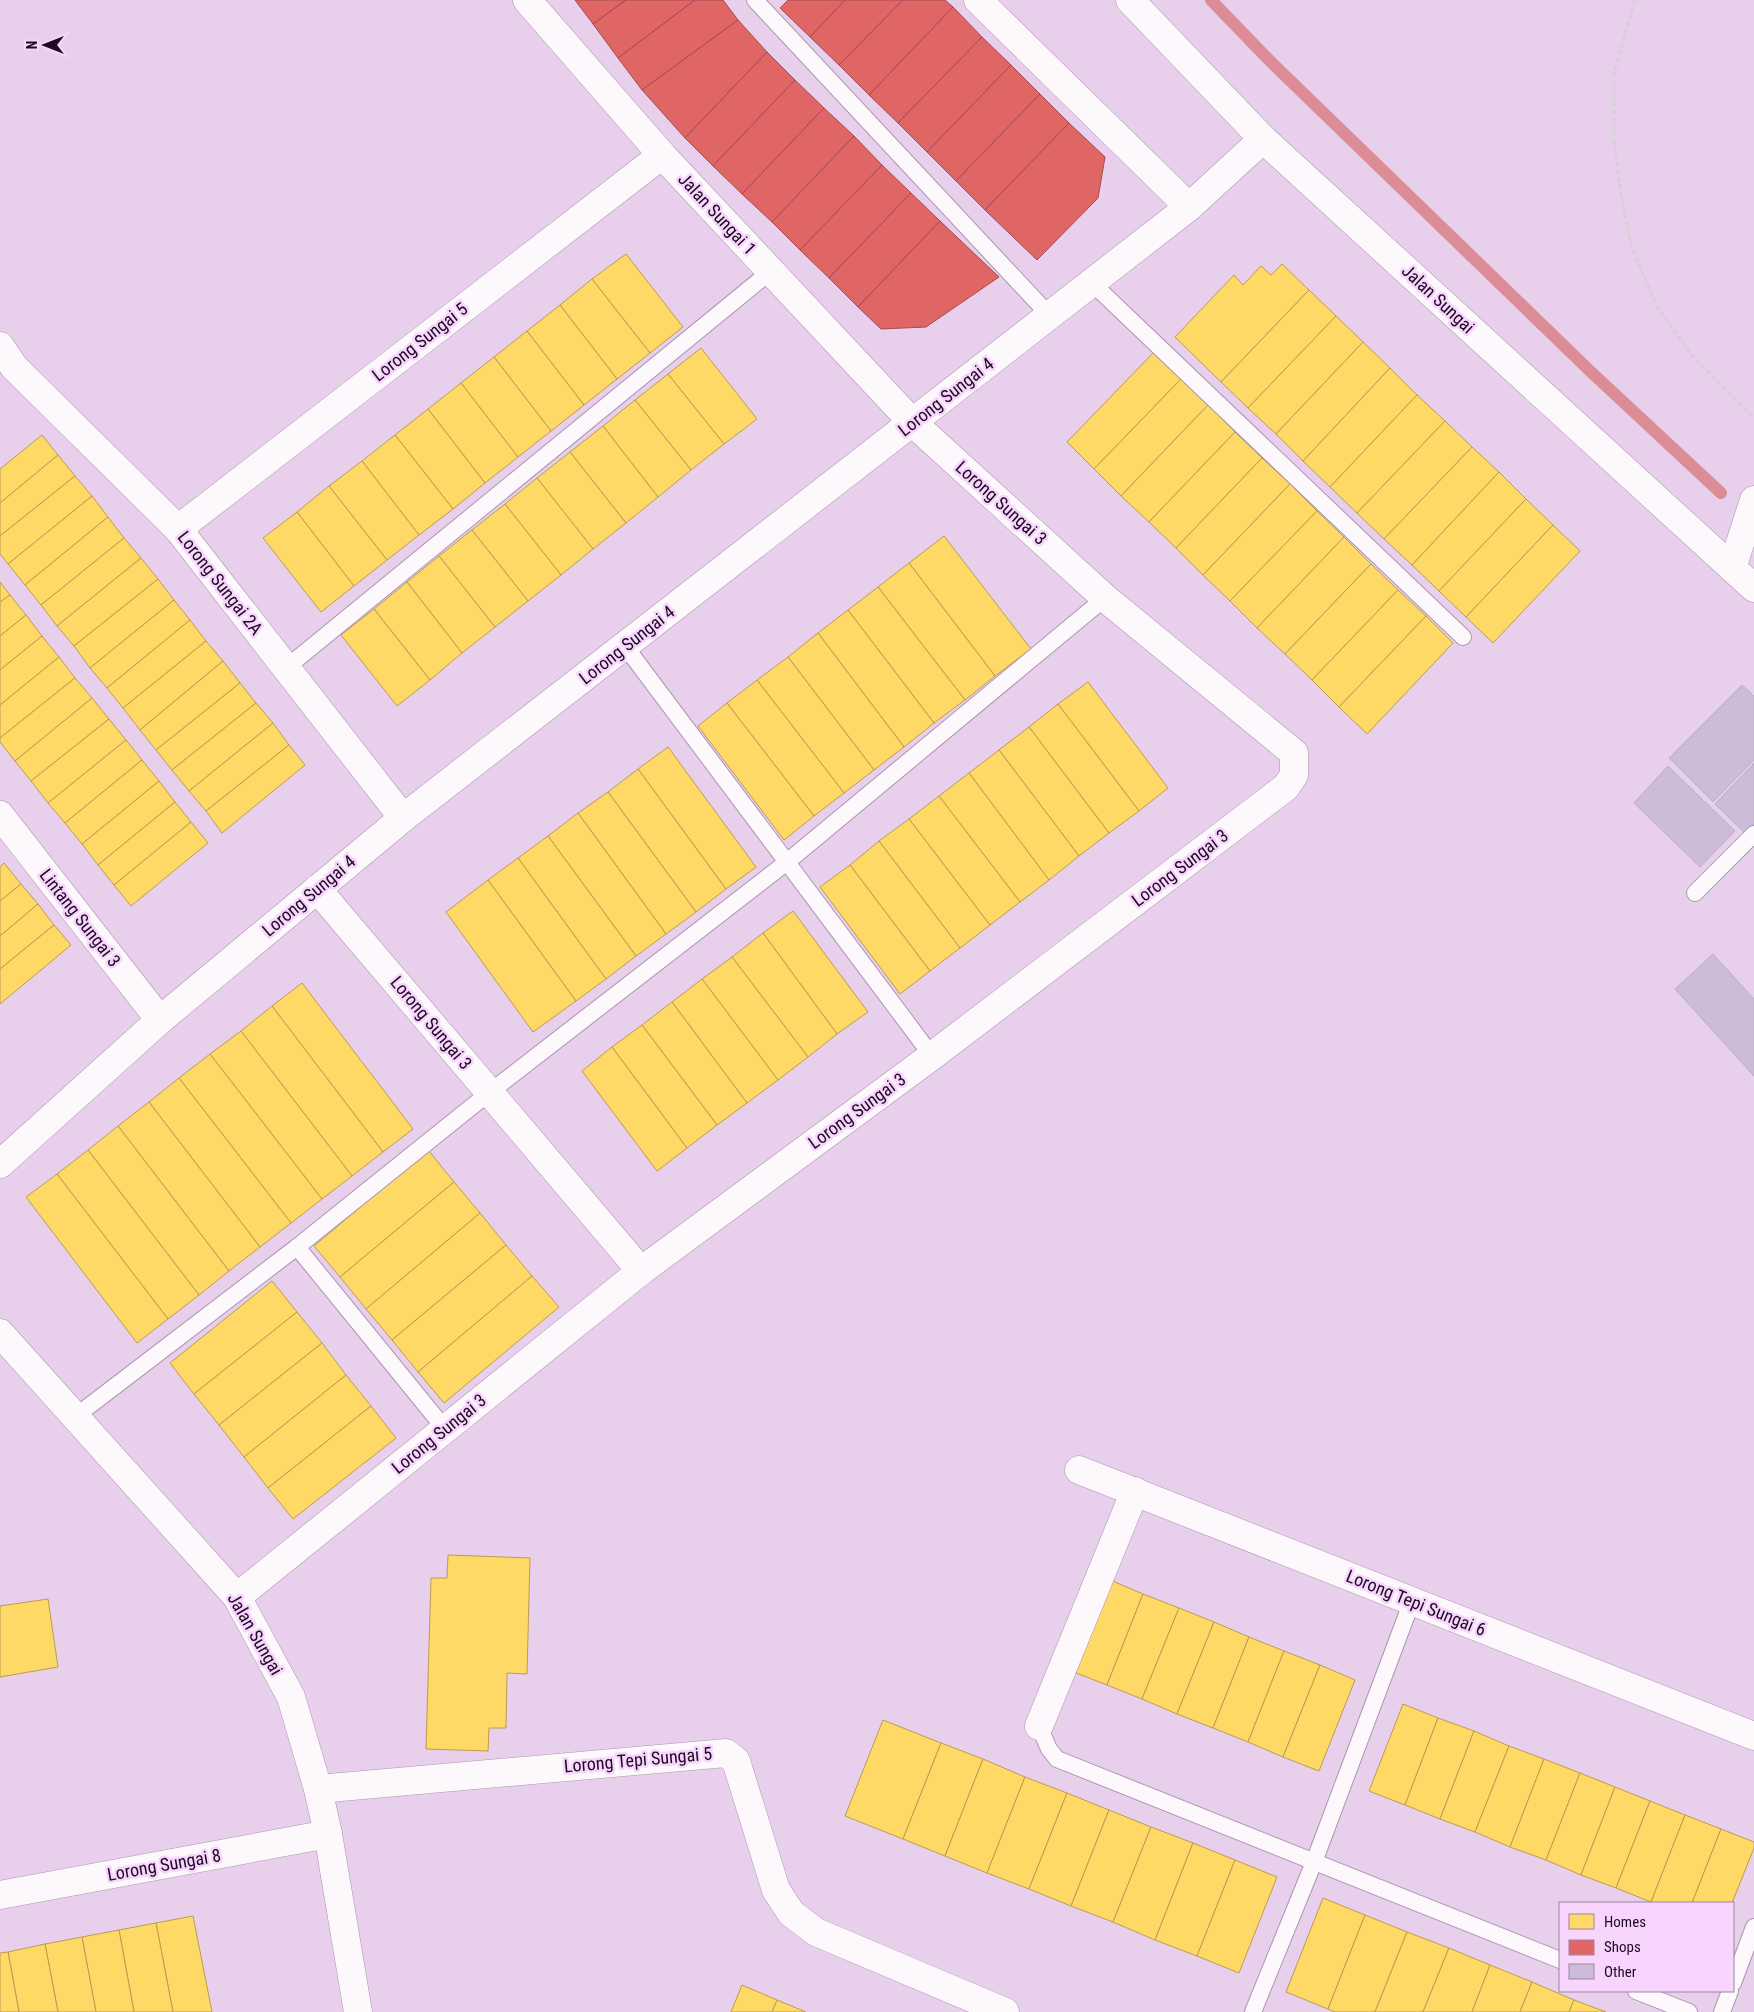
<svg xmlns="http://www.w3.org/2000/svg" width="1754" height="2012" font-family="'Roboto Condensed',sans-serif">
<rect width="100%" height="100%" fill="#e8cfec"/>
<g fill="#ffd966" stroke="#bc9b52">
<path d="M626 254 683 327 650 353 592 279Z"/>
<path d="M1282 264 1309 290 1221 382 1175 337 1234 275 1243 285 1261 266 1271 275Z"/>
<path d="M592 279 650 353 617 379 560 305Z"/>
<path d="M1309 290 1336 316 1248 408 1221 382Z"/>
<path d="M560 305 617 379 584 405 527 331Z"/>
<path d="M1336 316 1363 342 1276 434 1248 408Z"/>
<path d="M527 331 584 405 551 431 494 357Z"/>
<path d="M1363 342 1390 368 1303 461 1276 434Z"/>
<path d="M701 348 757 419 724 444 668 374Z"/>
<path d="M1154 352 1181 379 1094 469 1067 442Z"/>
<path d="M494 357 551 431 518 457 461 383Z"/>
<path d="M1390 368 1417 395 1330 487 1303 461Z"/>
<path d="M668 374 724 444 691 470 635 400Z"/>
<path d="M1181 379 1208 405 1121 496 1094 469Z"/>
<path d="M461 383 518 457 485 483 428 409Z"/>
<path d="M1417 395 1445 421 1357 513 1330 487Z"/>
<path d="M635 400 691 470 658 497 603 426Z"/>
<path d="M1208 405 1235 432 1149 522 1121 496Z"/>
<path d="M428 409 485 483 453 509 395 435Z"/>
<path d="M1445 421 1472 447 1384 539 1357 513Z"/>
<path d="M603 426 658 497 626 523 570 452Z"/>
<path d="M1235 432 1262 458 1176 548 1149 522Z"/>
<path d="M42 435 58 455 0 503V469Z"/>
<path d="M395 435 453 509 419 535 362 461Z"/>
<path d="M1472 447 1499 472 1412 565 1384 539Z"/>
<path d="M570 452 626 523 593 549 537 478Z"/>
<path d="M58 455 75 476 0 536V503Z"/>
<path d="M1262 458 1290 484 1203 575 1176 548Z"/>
<path d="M362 461 419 535 387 560 329 486Z"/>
<path d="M1499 472 1526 499 1439 591 1412 565Z"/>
<path d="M75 476 92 496 8 564 0 554V536Z"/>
<path d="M537 478 593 549 561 575 505 504Z"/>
<path d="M1290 484 1317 511 1230 601 1203 575Z"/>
<path d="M329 486 387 560 354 586 297 512Z"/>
<path d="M92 496 108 517 25 585 8 564Z"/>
<path d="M1526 499 1553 525 1466 617 1439 591Z"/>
<path d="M505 504 561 575 528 601 472 530Z"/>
<path d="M1317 511 1344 537 1257 628 1230 601Z"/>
<path d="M297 512 354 586 321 612 263 538Z"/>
<path d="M108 517 124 538 41 605 25 585Z"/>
<path d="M1553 525 1580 551 1493 643 1466 617Z"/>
<path d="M472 530 528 601 495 627 439 556Z"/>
<path d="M944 536 1031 649 995 676 909 563Z"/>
<path d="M1344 537 1371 564 1285 654 1257 628Z"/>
<path d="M124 538 141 558 57 626 41 605Z"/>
<path d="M439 556 495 627 462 653 407 582Z"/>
<path d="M141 558 158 579 74 646 57 626Z"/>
<path d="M909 563 995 676 965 700 878 587Z"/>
<path d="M1371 564 1398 590 1312 680 1285 654Z"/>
<path d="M158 579 174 600 90 668 74 646Z"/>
<path d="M0 582 10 595 0 602Z"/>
<path d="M407 582 462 653 430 680 374 609Z"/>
<path d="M878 587 965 700 934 723 848 610Z"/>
<path d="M1398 590 1426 616 1339 707 1312 680Z"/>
<path d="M10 595 26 615 0 636V602Z"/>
<path d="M174 600 190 620 107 688 90 668Z"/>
<path d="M374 609 430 680 397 706 341 635Z"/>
<path d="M848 610 934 723 904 747 818 633Z"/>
<path d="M26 615 42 636 0 670V636Z"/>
<path d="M1426 616 1453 643 1367 734 1339 707Z"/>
<path d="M190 620 206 641 123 708 107 688Z"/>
<path d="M818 633 904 747 874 770 788 657Z"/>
<path d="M42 636 59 657 0 705V670Z"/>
<path d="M206 641 223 661 140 730 123 708Z"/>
<path d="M59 657 75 678 0 738V705Z"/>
<path d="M788 657 874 770 844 793 757 680Z"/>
<path d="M223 661 240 683 156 750 140 730Z"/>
<path d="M75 678 92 698 15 761 0 742V738Z"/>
<path d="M757 680 844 793 814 816 727 703Z"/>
<path d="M1088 682 1168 788 1139 811 1058 704Z"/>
<path d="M240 683 256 703 172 770 156 750Z"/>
<path d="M92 698 109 719 31 781 15 761Z"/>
<path d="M256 703 273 723 189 791 172 770Z"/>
<path d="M727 703 814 816 784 840 698 726Z"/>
<path d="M1058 704 1139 811 1109 833 1029 727Z"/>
<path d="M109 719 126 740 48 803 31 781Z"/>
<path d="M273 723 289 745 206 811 189 791Z"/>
<path d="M1029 727 1109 833 1079 856 999 750Z"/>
<path d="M126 740 142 760 65 823 48 803Z"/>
<path d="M289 745 305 765 222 833 206 811Z"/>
<path d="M668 747 756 867 726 889 638 769Z"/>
<path d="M999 750 1079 856 1049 880 969 773Z"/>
<path d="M142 760 159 781 82 844 65 823Z"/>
<path d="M638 769 726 889 696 912 608 792Z"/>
<path d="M969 773 1049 880 1020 902 939 796Z"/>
<path d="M159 781 175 802 98 865 82 844Z"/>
<path d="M608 792 696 912 666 934 578 813Z"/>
<path d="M939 796 1020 902 990 925 909 819Z"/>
<path d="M175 802 191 822 114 885 98 865Z"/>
<path d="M578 813 666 934 636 956 548 836Z"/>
<path d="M909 819 990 925 960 948 879 841Z"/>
<path d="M191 822 208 843 131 906 114 885Z"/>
<path d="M548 836 636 956 606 979 518 858Z"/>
<path d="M879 841 960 948 930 971 850 865Z"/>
<path d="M518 858 606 979 576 1001 488 880Z"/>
<path d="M4 863 21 884 0 901V867Z"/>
<path d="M850 865 930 971 900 994 820 887Z"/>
<path d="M488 880 576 1001 533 1032 446 912Z"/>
<path d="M21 884 38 904 0 936V901Z"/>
<path d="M38 904 54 925 0 969V936Z"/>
<path d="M793 911 868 1012 837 1034 763 933Z"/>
<path d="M54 925 71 945 0 1004V969Z"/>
<path d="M763 933 837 1034 808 1057 732 957Z"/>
<path d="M732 957 808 1057 778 1080 702 979Z"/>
<path d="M702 979 778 1080 747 1103 672 1002Z"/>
<path d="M302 983 413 1129 383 1152 272 1006Z"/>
<path d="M672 1002 747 1103 717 1125 642 1025Z"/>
<path d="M272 1006 383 1152 352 1176 241 1031Z"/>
<path d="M642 1025 717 1125 687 1148 612 1047Z"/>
<path d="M241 1031 352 1176 322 1199 210 1054Z"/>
<path d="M612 1047 687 1148 657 1171 582 1071Z"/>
<path d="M210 1054 322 1199 291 1223 179 1078Z"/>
<path d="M179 1078 291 1223 260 1247 149 1102Z"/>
<path d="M149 1102 260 1247 229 1271 118 1126Z"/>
<path d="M118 1126 229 1271 199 1295 88 1150Z"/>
<path d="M88 1150 199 1295 168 1319 57 1174Z"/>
<path d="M428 1150 454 1182 340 1277 314 1246Z"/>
<path d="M57 1174 168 1319 137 1343 26 1197Z"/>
<path d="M454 1182 480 1213 366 1309 340 1277Z"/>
<path d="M480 1213 506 1245 392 1340 366 1309Z"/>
<path d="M506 1245 532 1276 418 1372 392 1340Z"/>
<path d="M532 1276 559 1307 444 1403 418 1372Z"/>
<path d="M272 1281 297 1312 194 1394 170 1363Z"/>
<path d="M297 1312 322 1343 219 1425 194 1394Z"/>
<path d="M322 1343 346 1375 244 1457 219 1425Z"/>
<path d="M346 1375 371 1406 268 1488 244 1457Z"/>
<path d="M371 1406 396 1438 293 1519 268 1488Z"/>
<path d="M448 1555 530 1558 527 1674 507 1673 506 1728H489L488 1751 426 1749 431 1578H447Z"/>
<path d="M1108 1579 1143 1594 1107 1685 1071 1671Z"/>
<path d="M1143 1594 1179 1608 1142 1699 1107 1685Z"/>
<path d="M48 1599 58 1667 0 1677V1606Z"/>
<path d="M1179 1608 1214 1622 1177 1714 1142 1699Z"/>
<path d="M1214 1622 1249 1637 1213 1728 1177 1714Z"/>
<path d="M1249 1637 1284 1651 1248 1742 1213 1728Z"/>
<path d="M1284 1651 1320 1665 1283 1757 1248 1742Z"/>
<path d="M1320 1665 1355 1680 1319 1771 1283 1757Z"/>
<path d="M1403 1704 1438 1718 1405 1805 1369 1791Z"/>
<path d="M1438 1718 1474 1731 1440 1819 1405 1805Z"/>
<path d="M883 1720 941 1743 903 1839 845 1816Z"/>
<path d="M1474 1731 1509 1746 1475 1832 1440 1819Z"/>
<path d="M941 1743 983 1759 945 1856 903 1839Z"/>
<path d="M1509 1746 1544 1759 1510 1847 1475 1832Z"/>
<path d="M983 1759 1025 1777 987 1873 945 1856Z"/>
<path d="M1544 1759 1580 1773 1546 1860 1510 1847Z"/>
<path d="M1580 1773 1615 1787 1581 1875 1546 1860Z"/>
<path d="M1025 1777 1067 1793 1029 1889 987 1873Z"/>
<path d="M1615 1787 1650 1801 1616 1888 1581 1875Z"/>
<path d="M1067 1793 1109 1810 1071 1906 1029 1889Z"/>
<path d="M1650 1801 1685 1815 1651 1902 1616 1888Z"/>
<path d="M1109 1810 1151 1827 1113 1922 1071 1906Z"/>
<path d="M1685 1815 1721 1829 1692 1903H1655L1651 1902Z"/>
<path d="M1151 1827 1193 1843 1155 1940 1113 1922Z"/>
<path d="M1721 1829 1754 1842V1848L1732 1903H1692Z"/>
<path d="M1193 1843 1235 1860 1197 1956 1155 1940Z"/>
<path d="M1235 1860 1277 1877 1239 1973 1197 1956Z"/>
<path d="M1323 1898 1365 1915 1328 2009 1286 1992Z"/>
<path d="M1365 1915 1407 1932 1375 2012H1335L1328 2009Z"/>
<path d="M193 1916 212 2012H173L156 1923Z"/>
<path d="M156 1923 173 2012H134L119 1930Z"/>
<path d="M119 1930 134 2012H96L82 1937Z"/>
<path d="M1407 1932 1449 1948 1423 2012H1375Z"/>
<path d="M82 1937 96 2012H58L45 1944Z"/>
<path d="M45 1944 58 2012H19L8 1952Z"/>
<path d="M1449 1948 1490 1965 1472 2012H1423Z"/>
<path d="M8 1952 19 2012H0V1953Z"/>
<path d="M1490 1965 1532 1982 1520 2012H1472Z"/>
<path d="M1532 1982 1574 2000 1569 2012H1520Z"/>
<path d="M742 1985 777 2000 772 2012H731Z"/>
<path d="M777 2000 806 2012H772Z"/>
<path d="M1574 2000 1606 2012H1569Z"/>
</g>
<g fill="#e06666" stroke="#a64a52">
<path d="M575 0H626L593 24Z"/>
<path d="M626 0H695L618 58 593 24Z"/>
<path d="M695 0H723L738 20 642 90 618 58Z"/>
<path d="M788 0H845L810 37 780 8Z"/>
<path d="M845 0H903L839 65 810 37Z"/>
<path d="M903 0H945L953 7 869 95 839 65Z"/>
<path d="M953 7 982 37 898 123 869 95Z"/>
<path d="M738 20 767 52 685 138 642 90Z"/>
<path d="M982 37 1011 65 927 152 898 123Z"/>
<path d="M767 52 795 80 713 166 685 138Z"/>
<path d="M1011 65 1040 94 956 181 927 152Z"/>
<path d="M795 80 824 108 742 194 713 166Z"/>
<path d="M1040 94 1069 123 985 210 956 181Z"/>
<path d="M824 108 854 136 772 222 742 194Z"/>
<path d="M1069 123 1105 157 1098 198 1037 260 985 210Z"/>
<path d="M854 136 882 165 800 250 772 222Z"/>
<path d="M882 165 911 193 829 278 800 250Z"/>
<path d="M911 193 940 221 858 307 829 278Z"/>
<path d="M940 221 999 277 926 327 881 329 858 307Z"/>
</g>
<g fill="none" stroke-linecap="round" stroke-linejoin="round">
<path stroke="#dc8c95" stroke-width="12" d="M1211 0 1271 62 1590 371 1721 493"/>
</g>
<g fill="#cdbcd7" stroke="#beadc8">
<path d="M1742 685 1754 696V760L1713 802 1669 758Z"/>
<path d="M1754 763V824L1745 833 1715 804Z"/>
<path d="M1668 766 1735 831 1700 867 1634 803Z"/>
<path d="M1713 954 1754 999V1076L1675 989Z"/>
</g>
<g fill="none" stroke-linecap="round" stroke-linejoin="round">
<g stroke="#ab96ae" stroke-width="18">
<g id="lane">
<path d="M755 0 1050 316"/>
<path d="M1092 283 1463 637"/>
<path d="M625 646 932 1056"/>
<path d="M286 668 771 271"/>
<path d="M1695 893 1754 834"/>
<path d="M297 1247 445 1429"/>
<path d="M76 1416 297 1247 490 1092 787 862 1105 598"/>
<path d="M1039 1726 1049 1749 1057 1759 1560 1960"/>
<path d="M1733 1983 1754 1927"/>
<path d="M1636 1991 1689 2012"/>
<path d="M1253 2012 1314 1862 1412 1601"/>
<path d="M1722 2012 1730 1991"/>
</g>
</g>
<g stroke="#ab96ae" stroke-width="29">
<g id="street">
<path d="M978 0 1189 207"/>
<path d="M0 346 14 367 178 529 403 818"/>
<path d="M178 529 662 155"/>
<path d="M1732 568 1754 500"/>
<path d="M0 815 160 1020"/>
<path d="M317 889 641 1271"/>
<path d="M0 1164 160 1020 403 818 1189 207 1263 139"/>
<path d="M0 1333 237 1597 291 1697 318 1789 328 1834 358 2012"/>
<path d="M1079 1470 1754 1736"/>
<path d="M237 1597 641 1271 932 1056 1286 787 1294 775V753L1105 598 913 423 662 155 527 0"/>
<path d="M1039 1726 1135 1491"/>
<path d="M318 1789 726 1753 736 1761 776 1890 791 1913 816 1932 1005 2012"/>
<path d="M0 1895 328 1834"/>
</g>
</g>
<g stroke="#ab96ae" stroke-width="29">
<path id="secondary" d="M1130 0 1263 139 1754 588"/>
</g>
<path stroke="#d7d0d8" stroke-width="3" stroke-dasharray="5 2.5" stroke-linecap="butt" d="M1635 0 1614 72V139L1620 189 1631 245 1657 307 1691 354 1754 418"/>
<use href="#lane" stroke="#fcf8fc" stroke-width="16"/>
<use href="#street" stroke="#fcf8fc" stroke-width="28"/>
<use href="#secondary" stroke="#fcf8fc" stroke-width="28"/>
</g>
<g text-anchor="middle" stroke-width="5" stroke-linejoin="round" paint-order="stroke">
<g font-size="18" fill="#1e0a22" stroke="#f7d5fd">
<text transform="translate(717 214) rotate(47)" y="6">Jalan Sungai 1</text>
<text transform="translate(1438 299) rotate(43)" y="6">Jalan Sungai</text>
<text transform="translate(420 342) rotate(-38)" y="6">Lorong Sungai 5</text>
<text transform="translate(946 397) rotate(-38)" y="6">Lorong Sungai 4</text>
<text transform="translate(1001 503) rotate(42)" y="6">Lorong Sungai 3</text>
<text transform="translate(220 583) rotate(52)" y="6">Lorong Sungai 2A</text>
<text transform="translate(627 645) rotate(-38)" y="6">Lorong Sungai 4</text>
<text transform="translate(1180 868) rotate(-37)" y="6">Lorong Sungai 3</text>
<text transform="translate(309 896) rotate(-40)" y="6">Lorong Sungai 4</text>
<text transform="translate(80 918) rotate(52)" y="6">Lintang Sungai 3</text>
<text transform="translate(431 1023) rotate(50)" y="6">Lorong Sungai 3</text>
<text transform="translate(857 1111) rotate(-36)" y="6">Lorong Sungai 3</text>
<text transform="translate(439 1434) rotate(-39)" y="6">Lorong Sungai 3</text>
<text transform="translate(1416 1603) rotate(22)" y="6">Lorong Tepi Sungai 6</text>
<text transform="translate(255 1634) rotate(60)" y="6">Jalan Sungai</text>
<text transform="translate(638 1760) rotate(-5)" y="6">Lorong Tepi Sungai 5</text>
<text transform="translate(164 1865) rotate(-10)" y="6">Lorong Sungai 8</text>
</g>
</g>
<rect x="1559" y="1902" width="175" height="90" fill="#f7d5fd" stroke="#a084a5"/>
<rect x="1569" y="1914" width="25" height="15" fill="#ffd966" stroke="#a084a5"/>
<text x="1604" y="1927" font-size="15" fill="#1e0a22">Homes</text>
<rect x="1569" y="1940" width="25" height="15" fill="#e06666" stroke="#a084a5"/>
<text x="1604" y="1952" font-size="15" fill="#1e0a22">Shops</text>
<rect x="1569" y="1964" width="25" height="15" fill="#cdbcd7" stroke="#a084a5"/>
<text x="1604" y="1977" font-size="15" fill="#1e0a22">Other</text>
<g transform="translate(45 45) rotate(270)" stroke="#f7d5fd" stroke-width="4" paint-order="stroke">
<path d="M0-4L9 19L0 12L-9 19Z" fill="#1e0a22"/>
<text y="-8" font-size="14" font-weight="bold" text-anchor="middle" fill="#1e0a22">N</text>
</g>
</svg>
